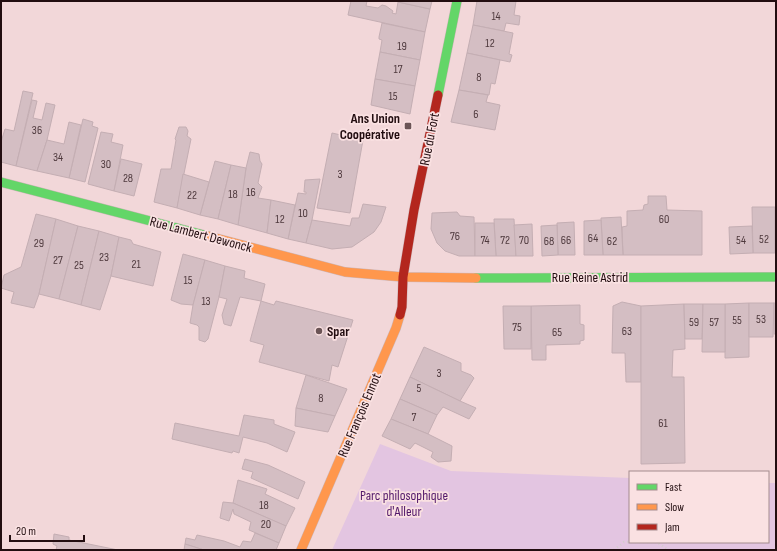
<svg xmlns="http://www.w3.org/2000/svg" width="777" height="551" font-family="'Sofia Sans Condensed',sans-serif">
<rect width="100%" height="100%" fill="#f2d7d9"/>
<path fill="#e3c5e1" d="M380 444 451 471 630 478V542H768V483H776V550H332Z"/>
<g fill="#d4bec3" stroke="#c4aeb3">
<path d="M351 1H367L366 6 378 8 382 5 386 6 393 11 392 13 396 14 398 2 430 9 425 32 348 15Z"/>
<path d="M398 1H432L430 9 398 2Z"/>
<path d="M477 1H516L514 15 520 16 519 25 506 23 504 31 473 25Z"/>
<path d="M382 23 425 32 420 60 380 52 382 40 379 39V37Z"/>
<path d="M473 25 513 33 509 54 512 55 510 62 467 53Z"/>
<path d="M380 52 420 60 415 86 375 79Z"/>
<path d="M467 53 500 60 495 84 491 83 489 95 459 90Z"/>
<path d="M375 79 415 86 410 114 371 105Z"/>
<path d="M459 90 488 95 486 102 500 105 495 130 451 122Z"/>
<path d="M23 91 33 93 16 166 1 162V142L5 129 14 131Z"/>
<path d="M32 100 37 101 33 118 42 120 46 103 55 105 47 140 37 171 16 166Z"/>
<path d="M83 119 93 122 92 126 98 128 85 182 69 178Z"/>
<path d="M69 122 81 125 69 178 37 171 47 140 64 144Z"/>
<path d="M179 127H186L188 131 187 136 191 139 177 208 154 202 161 169H171L176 140 175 139Z"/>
<path d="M101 132 113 134 111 142 123 145 114 191 88 184Z"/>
<path d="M332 133 363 140 350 213 317 208Z"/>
<path d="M250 152 259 154 260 161 262 164 258 183 262 187 258 198 271 200 267 233 238 225 246 168Z"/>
<path d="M121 159 142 164 134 196 114 191Z"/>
<path d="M215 161 231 165 218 219 200 215Z"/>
<path d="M231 165 246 168 238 225 218 219Z"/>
<path d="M183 174 209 182 200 215 177 208Z"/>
<path d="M320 179 312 220 306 243 288 239 298 193 306 194V192H304L305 180Z"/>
<path d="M648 196H666L667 210 702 211V255H623L622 227 627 226V211L643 210 644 205 648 204Z"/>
<path d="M271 200 295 205 288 239 267 233Z"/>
<path d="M363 204 386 207 381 222 374 232 352 247 332 249 306 243 312 220 350 226 352 218H359Z"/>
<path d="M752 207H775V253H753Z"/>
<path d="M457 212 460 216 474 217 475 256H459L445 251 437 243 431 229 432 213Z"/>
<path d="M36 214 56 219 39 294 34 308 11 303 14 292 1 288 4 275 21 267Z"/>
<path d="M621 217 623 255H603L601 218Z"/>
<path d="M56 219 78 226 59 299 39 294Z"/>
<path d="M494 219H514L516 256H496Z"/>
<path d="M601 220 603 255H584V221Z"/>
<path d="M574 222 575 255H558L557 223Z"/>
<path d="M475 223H494L496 256H475Z"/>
<path d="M532 224 533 256H516L514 225Z"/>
<path d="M557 225 558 255 542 256 541 226Z"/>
<path d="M78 226 99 231 81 305 59 299Z"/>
<path d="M752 226 753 253 730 254 729 227Z"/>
<path d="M99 231 119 237 111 276 100 310 81 305Z"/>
<path d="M119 237 131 240 133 244 161 252 153 286 111 276Z"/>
<path d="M183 254 205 260 193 305 181 304 171 300Z"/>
<path d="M205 260 225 266 219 297 208 339 205 342 199 340V327L197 325 190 323 193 305Z"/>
<path d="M225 266 245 271 244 278 265 284 261 301 240 297 231 326 224 324 222 315 227 299 219 297Z"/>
<path d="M261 301 274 305 276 301 353 320 338 367 332 365 329 381 259 362 264 345 250 341Z"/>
<path d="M622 302 641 306V382H626L625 353H612L613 306Z"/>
<path d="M749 303V357L725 358V304Z"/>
<path d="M749 303H774L773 337H749Z"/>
<rect x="774" y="303" width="2" height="31"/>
<path d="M684 304 685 349 673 350 672 377H684L685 463 641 464V306Z"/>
<path d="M684 304H703L702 339H685Z"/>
<path d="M703 304H725V352H702Z"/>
<path d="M580 305V324L584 325V340L580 341V344L546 345V360H532L531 306Z"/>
<path d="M503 306H531V349H504Z"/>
<path d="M424 347 461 363V371L471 375 474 378 460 401 410 377Z"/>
<path d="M306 375 347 389 335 416 296 408Z"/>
<path d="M410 377 460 401 476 408 469 419 443 407 437 415 400 399Z"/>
<path d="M400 399 437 415 428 434 391 419Z"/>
<path d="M296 408 335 416 328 432 295 426Z"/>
<path d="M244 415 274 420V424L295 432 287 452 267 443 243 437 239 453 233 451 232 453 172 439 175 423 239 436Z"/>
<path d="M391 419 428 434 452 446 451 461 438 462 431 457 433 452 415 443 410 449 382 436Z"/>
<path d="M245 459 268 465 305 482 298 499 251 478 253 472 242 469Z"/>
<path d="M238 480 267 489 265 494 295 508 286 526 233 503Z"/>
<path d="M223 502 233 503 286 526 279 543 249 530 251 522 234 514 233 509 229 521 220 518Z"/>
<path d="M255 533 279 543 276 550H204L185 544 186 538 195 540 197 535 224 541 240 547 243 541 251 542Z"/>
<path d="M54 534 69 537V540L118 550H56L57 546 53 544Z"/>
<path d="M185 544 204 550H184Z"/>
</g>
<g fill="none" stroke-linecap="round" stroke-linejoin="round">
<g stroke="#cdb6b8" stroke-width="10">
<g id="fast">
<path d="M438 95 457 1"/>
<path d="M1 182 208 236"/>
<path d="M476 278 776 277"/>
</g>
</g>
<g stroke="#cdb6b8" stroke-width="10">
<g id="slow">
<path d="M208 236 345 272 403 277 476 278"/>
<path d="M301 550 396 328 400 315"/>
</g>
</g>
<g stroke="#cdb6b8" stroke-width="10">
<path id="jam" d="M400 315 402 307 403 277 414 210 438 95"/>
</g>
<path stroke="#d3cccc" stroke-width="2.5" stroke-dasharray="1 3" stroke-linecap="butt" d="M614 550 624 542H657L668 550"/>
<use href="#fast" stroke="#63d668" stroke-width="9"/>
<use href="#slow" stroke="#ff974d" stroke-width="9"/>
<use href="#jam" stroke="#b3261e" stroke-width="9"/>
</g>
<g fill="#6b5456" stroke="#fae1e2" stroke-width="1.5">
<rect x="404" y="122" width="8" height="8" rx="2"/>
<circle cx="319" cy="331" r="4"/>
</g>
<g text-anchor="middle" stroke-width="3.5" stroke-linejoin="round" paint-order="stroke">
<g font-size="12" fill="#4e393d">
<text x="496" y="20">14</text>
<text x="490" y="47">12</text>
<text x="402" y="50">19</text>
<text x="398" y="73">17</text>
<text x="479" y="81">8</text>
<text x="393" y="100">15</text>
<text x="476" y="118">6</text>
<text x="37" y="134">36</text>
<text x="58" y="161">34</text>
<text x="106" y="168">30</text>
<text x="340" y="178">3</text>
<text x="128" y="182">28</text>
<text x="251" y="196">16</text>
<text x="233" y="198">18</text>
<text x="192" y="199">22</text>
<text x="303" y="217">10</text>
<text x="280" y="223">12</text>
<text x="664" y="223">60</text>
<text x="455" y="240">76</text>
<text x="593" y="242">64</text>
<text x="764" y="243">52</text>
<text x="485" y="244">74</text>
<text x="505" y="244">72</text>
<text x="524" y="244">70</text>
<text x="566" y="244">66</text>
<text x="741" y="244">54</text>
<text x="549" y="245">68</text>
<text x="612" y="245">62</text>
<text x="39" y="247">29</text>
<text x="104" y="261">23</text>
<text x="58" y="264">27</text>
<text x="136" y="268">21</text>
<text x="79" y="269">25</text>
<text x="188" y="284">15</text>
<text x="206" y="305">13</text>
<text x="761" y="323">53</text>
<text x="737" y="324">55</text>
<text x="694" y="326">59</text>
<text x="714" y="326">57</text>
<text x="517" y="331">75</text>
<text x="627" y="335">63</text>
<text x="557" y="336">65</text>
<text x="439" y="377">3</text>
<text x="419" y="392">5</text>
<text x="321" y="402">8</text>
<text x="414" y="421">7</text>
<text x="663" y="427">61</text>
<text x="264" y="509">18</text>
<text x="266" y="528">20</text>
</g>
<g font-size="14" font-weight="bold" fill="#220d10" stroke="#fae1e2" text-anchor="end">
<text x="400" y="123">Ans Union<tspan x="400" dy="16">Coopérative</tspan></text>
<text x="327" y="336" text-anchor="start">Spar</text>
</g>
<g font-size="14" fill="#220d10" stroke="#fae1e2">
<text transform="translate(429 139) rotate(-79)" y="5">Rue du Fort</text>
<text transform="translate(201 234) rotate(15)" y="5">Rue Lambert Dewonck</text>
<text x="590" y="282">Rue Reine Astrid</text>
<text transform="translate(359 415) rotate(-67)" y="5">Rue François Ennot</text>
</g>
<g font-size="14" fill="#52186a" stroke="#fae1e2">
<text x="404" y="500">Parc philosophique<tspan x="404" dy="16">d'Alleur</tspan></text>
</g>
</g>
<rect width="777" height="551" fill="none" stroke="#220d10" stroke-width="4"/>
<rect x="629" y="471" width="140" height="72" fill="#fae1e2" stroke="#a48c8e"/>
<rect x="637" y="484" width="20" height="6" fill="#63d668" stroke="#a48c8e"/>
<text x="665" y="491" font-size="12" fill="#220d10">Fast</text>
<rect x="637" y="504" width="20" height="6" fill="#ff974d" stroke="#a48c8e"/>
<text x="665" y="511" font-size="12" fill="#220d10">Slow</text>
<rect x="637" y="524" width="20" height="6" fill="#b3261e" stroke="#a48c8e"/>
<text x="665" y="531" font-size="12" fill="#220d10">Jam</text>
<path d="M10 535v6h74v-6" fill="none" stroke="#220d10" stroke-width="2"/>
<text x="16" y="535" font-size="12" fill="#220d10" stroke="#fae1e2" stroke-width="3" paint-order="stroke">20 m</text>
</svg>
